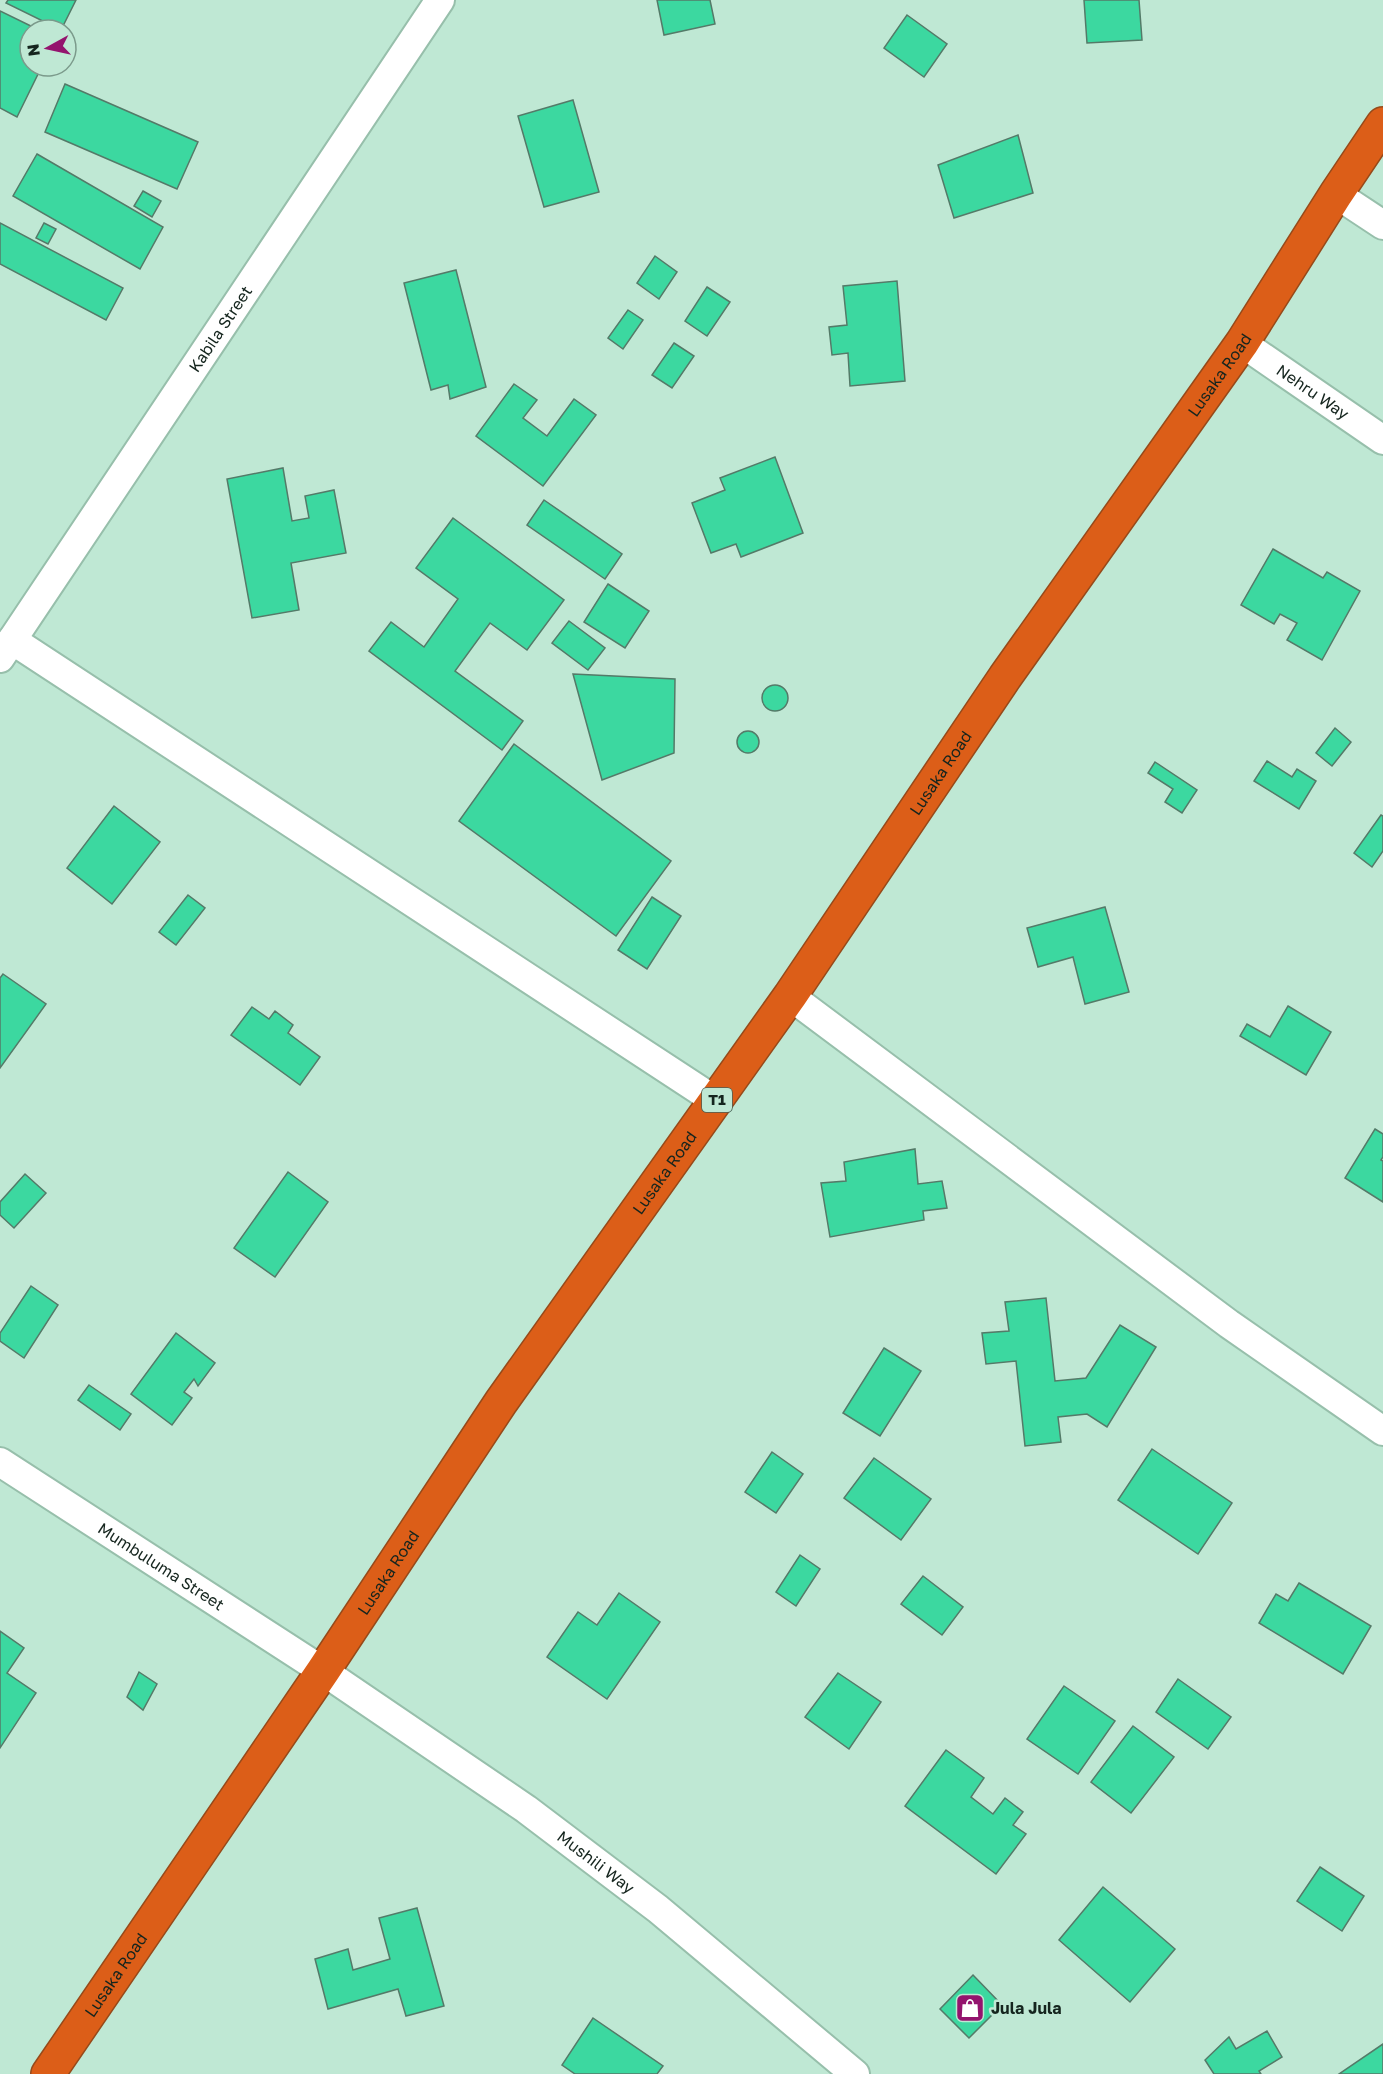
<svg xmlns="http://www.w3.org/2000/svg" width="1383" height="2074" font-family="'Golos Text',sans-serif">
<rect width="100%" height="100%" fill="#bfe8d4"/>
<g fill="#3cd8a0" stroke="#547a68" stroke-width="1.5">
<path d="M8 0H76L61 30 6 3Z"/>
<path d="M657 0H710L715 24 664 35Z"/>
<path d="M1084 0H1139L1142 40 1087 43Z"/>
<path d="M0 11 39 30H30V66H42L17 117 0 108Z"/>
<path d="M907 15 947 44 924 77 884 48Z"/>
<path d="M65 84 198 142 177 189 45 132Z"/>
<path d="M573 100 599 192 544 207 518 116Z"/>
<path d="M1018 135 1033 193 954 218 938 165Z"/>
<path d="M37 154 163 227 140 269 13 196Z"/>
<path d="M143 191 161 201 152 217 134 206Z"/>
<path d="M0 223 123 288 106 320 0 264Z"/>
<path d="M44 223 56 229 48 244 36 238Z"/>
<path d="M655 256 677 272 659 299 637 283Z"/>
<path d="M456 270 486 387 450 399 448 385 431 390 404 283Z"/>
<path d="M897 281 905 381 850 386 848 353 832 355 829 327 847 325 843 286Z"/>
<path d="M707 287 730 302 707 336 685 321Z"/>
<path d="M628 310 643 320 623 349 608 338Z"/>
<path d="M674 343 694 356 672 388 652 375Z"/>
<path d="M514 384 537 400 523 418 547 436 574 399 596 415 543 486 476 436Z"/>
<path d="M775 457 803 533 741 557 736 544 711 553 692 503 725 490 720 478Z"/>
<path d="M283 468 292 521 309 518 305 496 334 490 346 553 291 563 299 610 252 618 227 479Z"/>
<path d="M544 500 622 554 605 579 527 525Z"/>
<path d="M453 518 564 600 527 650 490 623 455 671 523 721 502 750 369 651 391 622 424 647 458 599 416 568Z"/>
<path d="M1273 549 1323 578 1327 572 1360 591 1322 660 1287 640 1297 623 1280 614 1274 624 1241 605Z"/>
<path d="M608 584 649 611 625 648 584 622Z"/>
<path d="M569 621 605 648 588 670 552 643Z"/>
<path d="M573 674 675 679 674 753 602 780Z"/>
<circle cx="775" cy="698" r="13"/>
<path d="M1335 728 1351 742 1332 766 1316 753Z"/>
<circle cx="748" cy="742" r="11"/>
<path d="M514 744 671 861 616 936 459 821Z"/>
<path d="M1267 761 1292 777 1297 769 1316 781 1299 809 1254 781Z"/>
<path d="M1155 762 1197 790 1182 813 1165 802 1173 789 1148 773Z"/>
<path d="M114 806 160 842 112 904 67 868Z"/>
<path d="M1381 815 1383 816V851L1372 867 1354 853Z"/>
<path d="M188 895 205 908 176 945 159 932Z"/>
<path d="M652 897 681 916 647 969 618 950Z"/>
<path d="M1105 907 1129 992 1085 1004 1073 957 1038 967 1027 928Z"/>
<path d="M3 974 46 1004 0 1068V978Z"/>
<path d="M1288 1006 1331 1032 1306 1075 1240 1036 1247 1024 1270 1037Z"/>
<path d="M252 1007 269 1019 275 1011 293 1025 288 1033 320 1057 300 1085 231 1035Z"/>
<path d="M1375 1129 1383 1134V1157L1381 1160 1383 1161V1202L1345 1178Z"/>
<path d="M915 1149 918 1184 942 1181 947 1208 923 1211 924 1220 830 1237 821 1183 846 1181 844 1162Z"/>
<path d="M288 1172 328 1202 275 1277 234 1248Z"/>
<path d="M25 1174 46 1193 14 1228 0 1215V1202Z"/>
<path d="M31 1286 58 1305 24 1358 0 1341V1333Z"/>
<path d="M1046 1298 1055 1381 1086 1378 1120 1325 1156 1347 1107 1427 1087 1414 1058 1417 1061 1442 1025 1446 1016 1361 986 1364 982 1333 1009 1331 1005 1302Z"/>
<path d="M176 1333 215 1363 198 1386 194 1379 184 1392 192 1398 172 1425 131 1394Z"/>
<path d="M884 1348 921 1371 880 1436 843 1413Z"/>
<path d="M89 1385 131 1414 120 1430 78 1400Z"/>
<path d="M1152 1449 1232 1503 1198 1554 1118 1500Z"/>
<path d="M772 1452 803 1474 776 1513 745 1492Z"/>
<path d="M874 1458 931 1499 901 1540 844 1498Z"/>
<path d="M800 1555 820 1569 796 1606 776 1592Z"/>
<path d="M923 1576 963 1607 942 1635 901 1604Z"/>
<path d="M1299 1583 1371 1626 1343 1674 1259 1623 1276 1594 1288 1601Z"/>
<path d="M619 1593 660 1622 607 1699 547 1657 578 1612 597 1625Z"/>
<path d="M0 1631 24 1648 7 1673 36 1693 0 1748Z"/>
<path d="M139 1672 157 1684 143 1710 127 1697Z"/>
<path d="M838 1673 881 1702 849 1749 805 1717Z"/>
<path d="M1178 1679 1231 1717 1208 1749 1156 1712Z"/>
<path d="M1064 1686 1115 1721 1078 1774 1027 1739Z"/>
<path d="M1133 1726 1174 1757 1131 1813 1091 1782Z"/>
<path d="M946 1750 984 1778 971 1797 993 1814 1005 1798 1023 1812 1013 1825 1026 1834 996 1874 905 1806Z"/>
<path d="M1320 1867 1364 1896 1342 1931 1297 1901Z"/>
<path d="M1103 1887 1175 1949 1130 2002 1059 1940Z"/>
<path d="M417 1908 444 2006 406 2016 398 1989 328 2009 315 1959 348 1949 353 1970 390 1959 379 1918Z"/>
<path d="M973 1975 1002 2005 969 2038 940 2009Z"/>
<path d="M593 2018 663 2066 657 2074H575L562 2065Z"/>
<path d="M1267 2031 1282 2057 1259 2071 1261 2074H1214L1205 2060 1229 2037 1236 2049Z"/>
<path d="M1383 2044V2074H1339Z"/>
</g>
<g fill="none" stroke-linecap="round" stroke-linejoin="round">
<g stroke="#97bfab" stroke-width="32">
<g id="street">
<path d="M1336 194 1383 225"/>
<path id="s1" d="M1242 343 1383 440"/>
<path d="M12 640 716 1101"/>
<path id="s2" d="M0 658 440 0"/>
<path d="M790 996 1229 1324 1383 1431"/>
<path id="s3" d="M0 1462 323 1671 526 1809 658 1909 855 2074"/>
</g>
</g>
<g stroke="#964a1a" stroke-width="36">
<g id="highway">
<path id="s4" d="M48 2074 323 1671 501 1402 790 996 1005 677 1242 343 1336 194 1383 124"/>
</g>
</g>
<use href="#street" stroke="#fff" stroke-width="28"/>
<use href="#highway" stroke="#dc5e18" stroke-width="33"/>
</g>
<defs>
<g id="shop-square" transform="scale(1.5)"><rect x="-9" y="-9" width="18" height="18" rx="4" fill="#94146e" stroke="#bfe8d4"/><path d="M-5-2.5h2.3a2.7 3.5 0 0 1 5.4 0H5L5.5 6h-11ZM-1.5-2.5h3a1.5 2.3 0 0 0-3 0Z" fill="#fff"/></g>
</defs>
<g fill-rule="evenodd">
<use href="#shop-square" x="970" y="2008"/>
</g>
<g text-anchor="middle" stroke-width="5" stroke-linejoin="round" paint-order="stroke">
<rect fill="#bfe8d4" stroke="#486055" stroke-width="1.5" x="702" y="1088" width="30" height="24" rx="4.5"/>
<g font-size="15" font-weight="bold" fill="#15251e">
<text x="717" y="1105">T1</text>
</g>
<g font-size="16" fill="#15251e" stroke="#bfe8d4">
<text dy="6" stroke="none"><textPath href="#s2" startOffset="396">Kabila Street</textPath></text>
<text dy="6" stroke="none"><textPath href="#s4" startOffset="2064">Lusaka Road</textPath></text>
<text dy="6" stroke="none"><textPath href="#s1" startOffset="86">Nehru Way</textPath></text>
<text dy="6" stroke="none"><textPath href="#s4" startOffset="1578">Lusaka Road</textPath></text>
<text dy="6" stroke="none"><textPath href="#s4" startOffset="1092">Lusaka Road</textPath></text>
<text dy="6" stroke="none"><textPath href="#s3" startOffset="192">Mumbuluma Street</textPath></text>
<text dy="6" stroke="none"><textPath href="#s4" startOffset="606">Lusaka Road</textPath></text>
<text dy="6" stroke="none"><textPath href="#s3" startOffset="718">Mushili Way</textPath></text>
<text dy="6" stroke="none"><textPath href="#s4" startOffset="120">Lusaka Road</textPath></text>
</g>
<g font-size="16" font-weight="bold" fill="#15251e" stroke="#bfe8d4" text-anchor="start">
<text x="991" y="2014">Jula Jula</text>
</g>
</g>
<g transform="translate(48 48) rotate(262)"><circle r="28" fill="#bfe8d4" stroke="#7b9a8b" stroke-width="1.5"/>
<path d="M0-4.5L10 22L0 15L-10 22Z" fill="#94146e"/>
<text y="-9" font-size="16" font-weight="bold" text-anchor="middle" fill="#15251e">N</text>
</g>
</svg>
